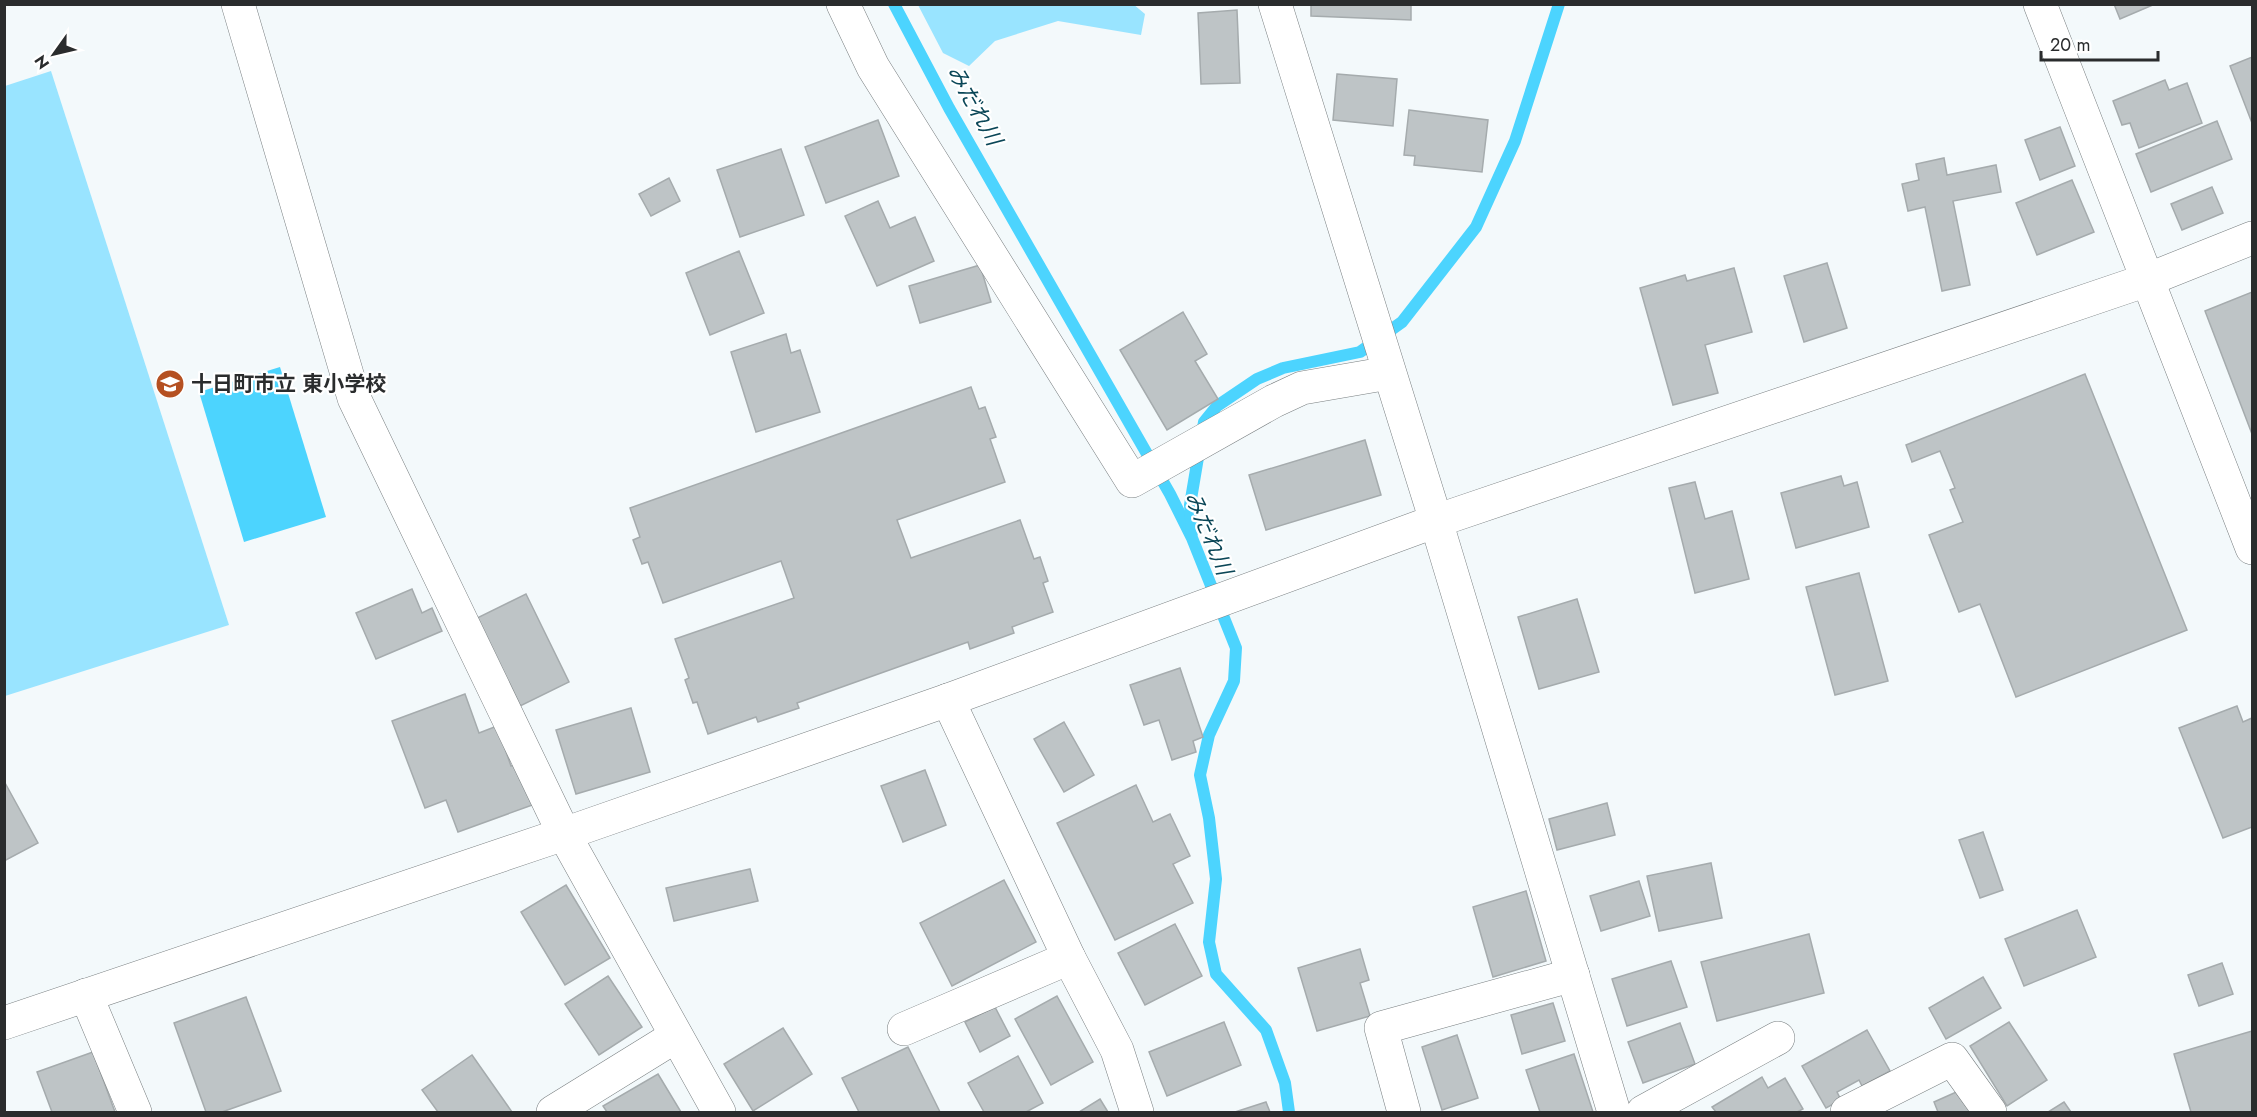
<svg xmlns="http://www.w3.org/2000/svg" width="2257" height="1117" font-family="Jost,'Noto Sans JP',sans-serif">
<rect width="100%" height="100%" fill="#f3f9fb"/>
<g fill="#99e4ff">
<path d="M1133 4 1145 14 1141 35 1058 21 995 41 969 66 943 53 918 5Z"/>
<path d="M51 71 229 625 5 696V86Z"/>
</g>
<path fill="#4cd4fe" d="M280 367 326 517 244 542 199 392Z"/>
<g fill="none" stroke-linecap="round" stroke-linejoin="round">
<g stroke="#4cd4fe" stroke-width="12">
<path d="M894 4 949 108 1170 494 1192 538 1236 648 1234 681 1209 735 1200 775 1209 818 1216 879 1209 942 1216 974 1266 1030 1285 1083 1289 1112"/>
<path d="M1192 533 1190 505 1204 422 1217 406 1257 379 1283 368 1360 352 1402 322 1476 227 1515 141 1559 4"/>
</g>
</g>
<g fill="#bec4c6" stroke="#a5abad" stroke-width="1.5">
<path d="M1311 4H1411V20L1311 16Z"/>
<path d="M2114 4H2155L2120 19Z"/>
<path d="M1237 10 1240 83 1201 84 1198 13Z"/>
<path d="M2252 57V123L2230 66Z"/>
<path d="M1337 74 1397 79 1393 126 1333 120Z"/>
<path d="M2165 80 2169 90 2187 83 2202 123 2139 148 2130 123 2122 125 2113 101Z"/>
<path d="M1409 110 1488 120 1482 172 1414 165 1415 156 1404 155Z"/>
<path d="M878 120 899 176 826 203 805 147Z"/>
<path d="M2217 121 2232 159 2151 192 2136 154Z"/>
<path d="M2060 127 2075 166 2040 180 2025 140Z"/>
<path d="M781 149 804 215 740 237 717 170Z"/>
<path d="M1944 158 1947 175 1996 165 2001 192 1953 201 1970 285 1942 291 1925 207 1908 211 1902 184 1919 180 1916 164Z"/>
<path d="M669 178 680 201 651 216 639 194Z"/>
<path d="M2072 180 2094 232 2037 255 2016 203Z"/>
<path d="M2212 187 2223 213 2182 230 2171 204Z"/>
<path d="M878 201 890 228 915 217 934 261 877 286 845 216Z"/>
<path d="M739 251 764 313 710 335 686 273Z"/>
<path d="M1827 263 1847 328 1804 342 1784 276Z"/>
<path d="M980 265 991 302 920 323 909 286Z"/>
<path d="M1734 268 1752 332 1705 345 1718 393 1673 405 1640 288 1685 275 1687 281Z"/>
<path d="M2252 292V434L2205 311Z"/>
<path d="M1183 312 1207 354 1195 361 1218 399 1167 430 1120 350Z"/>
<path d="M786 334 791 353 800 350 820 412 756 432 731 352Z"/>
<path d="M2085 374 2187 630 2016 697 1980 604 1959 612 1929 535 1963 522 1950 490 1955 488 1940 451 1912 462 1906 445Z"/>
<path d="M971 387 979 409 985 407 996 437 990 439 1005 482 897 520 911 558 1020 520 1034 559 1040 557 1048 581 1043 583 1053 612 1012 627 1014 633 970 649 968 642 797 703 799 708 758 722 756 717 708 734 697 702 693 703 685 680 689 678 675 639 794 598 781 561 663 603 648 562 642 564 633 540 640 537 630 508Z"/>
<path d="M1365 440 1381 495 1266 530 1249 475Z"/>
<path d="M1841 476 1844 486 1857 482 1869 527 1796 548 1781 493Z"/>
<path d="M1695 482 1705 519 1732 511 1749 579 1695 593 1669 488Z"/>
<path d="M1859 573 1888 681 1835 695 1806 587Z"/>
<path d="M412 589 422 613 432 608 442 631 376 659 356 613Z"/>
<path d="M526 594 569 682 516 708 473 620Z"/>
<path d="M1577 599 1599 672 1539 689 1518 617Z"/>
<path d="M1180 668 1203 737 1193 741 1196 752 1172 760 1159 720 1144 725 1130 685Z"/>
<path d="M465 694 479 733 497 726 511 766 519 763 535 804 458 832 446 800 425 808 392 721Z"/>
<path d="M2237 706 2243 722 2252 718V827L2223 838 2179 728Z"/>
<path d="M631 708 650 772 576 794 556 730Z"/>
<path d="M1064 722 1094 775 1064 792 1034 739Z"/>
<path d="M925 770 946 825 903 842 881 786Z"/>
<path d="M4 781 38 843 4 861Z"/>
<path d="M1136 785 1153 822 1170 814 1190 856 1173 864 1193 903 1115 940 1057 823Z"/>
<path d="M1607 803 1615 835 1557 850 1549 819Z"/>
<path d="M1983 832 2003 890 1980 898 1959 840Z"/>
<path d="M1711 863 1722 918 1659 931 1647 876Z"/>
<path d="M750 869 758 901 674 921 666 888Z"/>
<path d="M1004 880 1036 942 952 986 920 923Z"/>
<path d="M1639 881 1650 916 1601 931 1590 896Z"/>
<path d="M566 885 610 958 565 985 521 912Z"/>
<path d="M1526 891 1546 961 1493 977 1473 907Z"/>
<path d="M2077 910 2096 957 2024 986 2005 939Z"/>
<path d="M1175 924 1202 976 1145 1005 1118 953Z"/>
<path d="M1809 934 1824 993 1717 1021 1701 962Z"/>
<path d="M1360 949 1369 980 1360 983 1370 1016 1317 1031 1298 968Z"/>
<path d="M1671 961 1687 1007 1627 1026 1612 979Z"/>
<path d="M2222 963 2233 994 2199 1006 2188 975Z"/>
<path d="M608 976 642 1027 599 1055 565 1004Z"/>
<path d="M1983 977 2001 1008 1946 1039 1929 1008Z"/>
<path d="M1057 996 1093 1062 1051 1085 1015 1019Z"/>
<path d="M246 997 281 1091 222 1112H206L174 1023Z"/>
<path d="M1553 1003 1565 1041 1522 1054 1511 1015Z"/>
<path d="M995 1007 1010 1036 980 1052 965 1022Z"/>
<path d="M1224 1022 1241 1065 1167 1096 1149 1052Z"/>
<path d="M2009 1022 2047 1080 2007 1106 1970 1046Z"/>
<path d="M1680 1023 1695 1064 1643 1083 1628 1042Z"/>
<path d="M783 1028 812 1074 753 1111 724 1064Z"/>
<path d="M1867 1030 1890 1071 1862 1086 1859 1080 1837 1092 1841 1100 1826 1108 1802 1066Z"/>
<path d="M2252 1031V1112H2191L2174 1054Z"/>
<path d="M1457 1035 1478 1098 1442 1110 1422 1047Z"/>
<path d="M908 1047 940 1112H859L842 1078Z"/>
<path d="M93 1052 115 1112H52L37 1072Z"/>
<path d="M1574 1054 1593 1112H1540L1526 1070Z"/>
<path d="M472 1055 512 1112H438L422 1090Z"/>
<path d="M1018 1056 1043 1103 1026 1112H984L968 1083Z"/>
<path d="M658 1074 681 1112H607L603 1106Z"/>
<path d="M1762 1077 1768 1088 1785 1078 1803 1109 1797 1112H1716L1712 1107Z"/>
<path d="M1963 1089 1973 1112H1938L1934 1102Z"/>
<path d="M1100 1099 1108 1112H1079Z"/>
<path d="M1266 1102 1270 1112H1235Z"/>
<path d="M2064 1102 2071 1112H2048Z"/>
</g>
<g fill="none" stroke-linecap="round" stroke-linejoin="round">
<g stroke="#797f81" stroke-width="34">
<g id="minor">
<path d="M238 4 354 398 564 834 719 1112"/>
<path d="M843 4 873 67 1132 481 1274 401 1302 388 1389 373"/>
<path d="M1275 4 1436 521 1614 1112"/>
<path d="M2040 4 2252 548"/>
<path d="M948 700 1069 958 1117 1050 1137 1112"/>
<path d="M86 995 135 1112"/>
<path d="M4 1023 564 834 948 700 1436 521 2147 280 2252 238"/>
<path d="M904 1029 1069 958"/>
<path d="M553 1112 676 1036"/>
<path d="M1404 1112 1381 1028 1573 975"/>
<path d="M1643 1112 1778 1038"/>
<path d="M1847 1112 1952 1059 1990 1112"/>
</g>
</g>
<use href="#minor" stroke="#fff" stroke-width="33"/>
</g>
<defs>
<g id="school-disc" transform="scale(1.5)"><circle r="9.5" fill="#b55021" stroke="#fff"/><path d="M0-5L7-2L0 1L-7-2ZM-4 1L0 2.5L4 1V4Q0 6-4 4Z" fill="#fff"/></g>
</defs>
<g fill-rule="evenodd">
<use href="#school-disc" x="170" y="384"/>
</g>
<g text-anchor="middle" stroke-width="4.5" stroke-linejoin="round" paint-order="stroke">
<g font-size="21" font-weight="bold" fill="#2a2c2d" stroke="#fff" text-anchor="start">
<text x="191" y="391">十日町市立 東小学校</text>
</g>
<g font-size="22" font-style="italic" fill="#0a4657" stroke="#fff">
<text transform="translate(975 105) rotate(61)" y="8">みだれ川</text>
<text transform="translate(1209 533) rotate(67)" y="8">みだれ川</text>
</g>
</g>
<rect width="2257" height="1117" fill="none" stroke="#2a2c2d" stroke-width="12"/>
<g transform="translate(54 54) rotate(236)" stroke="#ffffff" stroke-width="4.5" paint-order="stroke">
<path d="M0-4.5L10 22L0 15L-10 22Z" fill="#2a2c2d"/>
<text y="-9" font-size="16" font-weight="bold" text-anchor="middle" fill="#2a2c2d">N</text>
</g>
<path d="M2041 51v9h117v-9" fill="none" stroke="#2a2c2d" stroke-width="3"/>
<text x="2050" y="51" font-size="18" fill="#2a2c2d" stroke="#ffffff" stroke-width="4.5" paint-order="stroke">20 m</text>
</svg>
